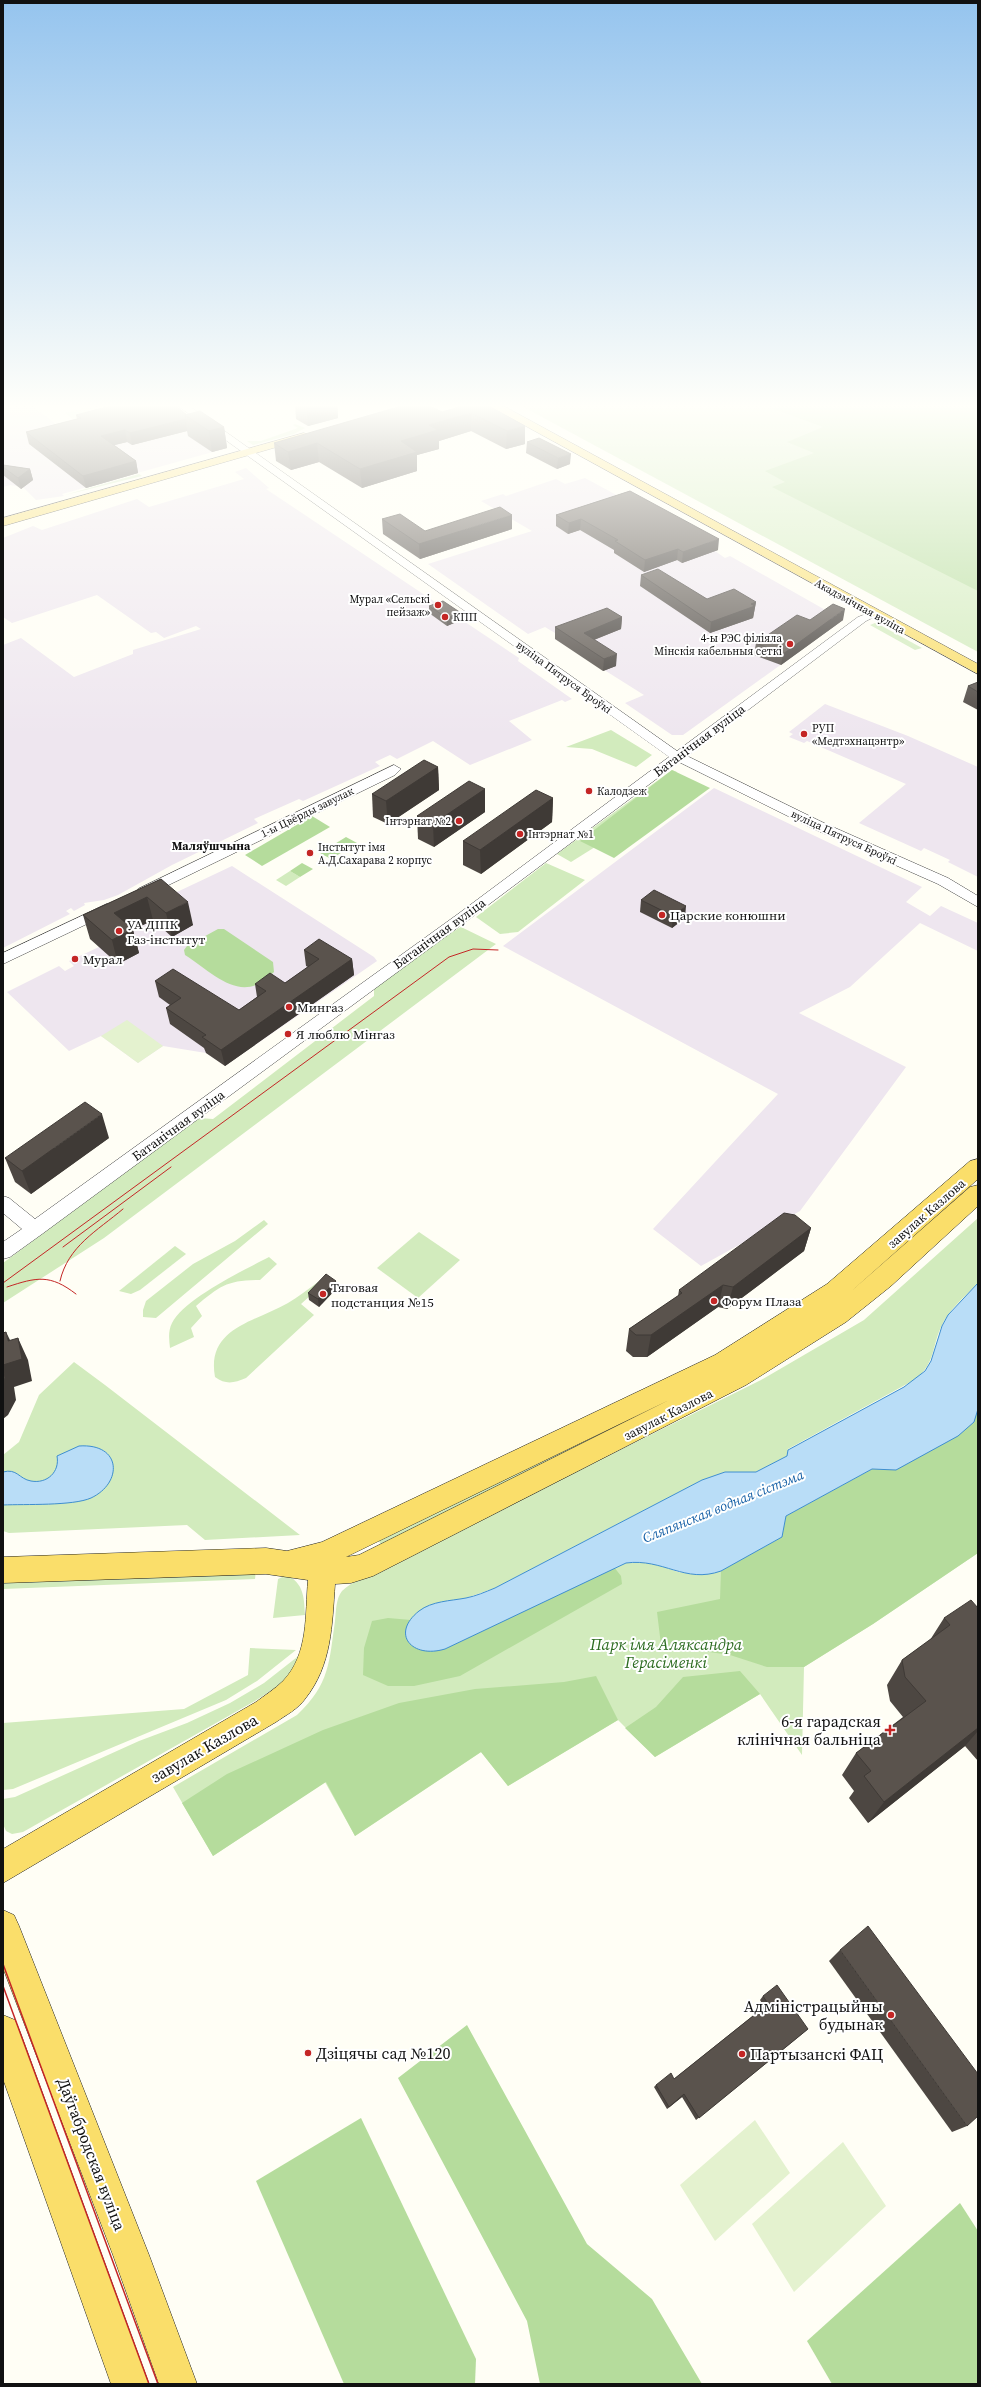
<svg xmlns="http://www.w3.org/2000/svg" width="981" height="2387" font-family="'Source Serif 4',serif">
<rect width="100%" height="100%" fill="#fffef5"/>
<g fill="#eee6ef">
<path d="M3 403H29L57 425 149 408 227 448 62 494 64 496 36 500 23 487 10 485 3 487Z"/>
<path d="M246 468 269 488 266 489 519 658 518 661 572 699 565 702 562 700 509 721 532 740 470 765 433 741 397 759 390 755 375 762 380 766 303 801 299 799 254 819 258 823 172 865 118 895 104 900 84 903 85 905 74 911 71 908 66 911 70 914 3 948V645L21 638 74 677 133 654V650L201 629 196 626 164 638 156 632 151 633 97 595 12 623 3 617V538L33 526 42 530 137 499 149 507 244 479 235 472Z"/>
<path d="M585 478 718 550 715 551 725 558 730 556 843 620 683 735H672L625 703 644 695 555 639 560 636 545 627 528 634 428 564 532 531 481 501 503 494 506 496 556 479 565 484Z"/>
<path d="M825 704 908 736 978 767V877L948 862 950 860 924 848 921 851 859 823 906 784 807 741 804 743 789 737 793 734 789 732Z"/>
<path d="M714 788 922 887 906 902 930 916 941 906 978 923V951L920 923 850 987 799 1013 906 1067 800 1211 701 1266 653 1229 778 1094 503 946Z"/>
<path d="M232 866 374 957 377 961 225 1066 206 1053 163 1046 138 1063 101 1036 69 1051 7 992 59 966 65 971 74 966 69 961 99 947 160 900Z"/>
</g>
<g fill="#d2ebbd">
<path d="M516 403H978V652Z"/>
<path d="M295 424 305 428 294 434 253 445 247 441H261L298 428 293 425Z"/>
<path d="M139 474 142 476 65 495Z"/>
<path d="M875 623 880 625 922 648 915 650 870 625Z"/>
<path d="M611 730 652 755 636 767 592 749 566 747Z"/>
<path d="M672 770 677 772 595 847 571 862 557 854Z"/>
<path d="M546 863 585 880 518 932 500 934 476 917Z"/>
<path d="M290 871 300 877 286 886 276 880Z"/>
<path d="M461 927 496 944 104 1238 3 1303V1263L199 1118 213 1119 374 996V988L447 935Z"/>
<path d="M935 1217 940 1220 849 1299 770 1351 382 1546 378 1540 846 1296Z"/>
<path d="M978 1218V1283C965 1297 949 1309 941 1327 932 1347 935 1363 916 1379L788 1449 787 1456 756 1472H725L702 1480 495 1588 466 1598 438 1603 408 1643 445 1649 626 1563H653L678 1572 701 1575 721 1571 786 1516 977 1414 978 1409V1553L873 1624 804 1667 802 1755 760 1694 655 1757 618 1720 508 1786 481 1752 355 1836 325 1782 213 1856 173 1787 297 1715C330 1684 329 1662 335 1621 336 1611 336 1598 342 1591 347 1586 354 1582 360 1579L761 1380 864 1320Z"/>
<path d="M264 1220 268 1224 156 1318 143 1317V1310L146 1301 193 1264 235 1241Z"/>
<path d="M419 1232 460 1260 418 1298 377 1268Z"/>
<path d="M175 1246 186 1254 140 1290 131 1294 119 1291Z"/>
<path d="M269 1257 277 1264 260 1280C227 1280 220 1286 196 1306L202 1316 191 1328 194 1337 170 1348C169 1339 168 1331 172 1323 184 1299 244 1270 269 1257Z"/>
<path d="M318 1282 322 1285 301 1304 314 1315 246 1378C234 1383 226 1385 215 1377 206 1328 255 1322 288 1303 298 1297 308 1289 318 1282Z"/>
<path d="M74 1362 105 1385 300 1535 205 1540 187 1525 9 1533 3 1531V1455L19 1442 39 1395Z"/>
<path d="M256 1570 255 1579 3 1589V1578Z"/>
<path d="M287 1575C304 1584 304 1597 305 1615L273 1618 278 1579Z"/>
<path d="M250 1648 296 1650 257 1681 226 1700 13 1789 3 1790V1723L184 1709 248 1675Z"/>
<path d="M301 1654C287 1683 281 1684 255 1701L23 1832 12 1834 6 1831 3 1824V1799L15 1797 139 1741 187 1723 230 1703 264 1683Z"/>
</g>
<g fill="#b5dc9c">
<path d="M785 403H978V591L772 487 785 482 765 471 814 453 787 442 823 427 771 408Z"/>
<path d="M672 770 710 788 614 858 580 841Z"/>
<path d="M312 816 330 827 262 866 245 855Z"/>
<path d="M346 837 357 843 331 859 320 853Z"/>
<path d="M302 863 313 869 300 877 290 871Z"/>
<path d="M218 929H224L273 962 274 972C242 1006 216 975 185 955L184 950 187 946Z"/>
<path d="M978 1409V1553L873 1624 804 1667H767L730 1655 661 1645 657 1612 720 1599 721 1571 782 1537 786 1516 872 1469 896 1470 977 1414Z"/>
<path d="M614 1567 621 1576 622 1584 460 1676 414 1686H388L363 1675 364 1648 372 1621 388 1618 411 1620 408 1627 445 1649Z"/>
<path d="M740 1671 760 1694 655 1757 625 1728 656 1707 683 1677Z"/>
<path d="M596 1676 618 1720 508 1786 481 1752 355 1836 326 1782 213 1856 182 1803 227 1774 323 1730 399 1703 475 1689 564 1682Z"/>
<path d="M467 2025 587 2244 652 2299 702 2384H540L527 2321 398 2078Z"/>
<path d="M361 2118 476 2359 475 2384H344L256 2181Z"/>
<path d="M960 2203 978 2231V2384H832L807 2341Z"/>
</g>
<g fill="#e4f2cf">
<path d="M104 403H115L123 409 75 421 65 413Z"/>
<path d="M127 1020 163 1046 138 1063 101 1036Z"/>
<path d="M755 2120 790 2173 715 2241 680 2185Z"/>
<path d="M843 2142 886 2206 794 2292 752 2224Z"/>
</g>
<g fill="#b9ddf7" stroke="#3e8ed0">
<path d="M978 1283V1409L974 1422 958 1436 896 1470 872 1469 786 1516 782 1537 721 1571C685 1584 663 1558 626 1563L445 1649C412 1659 390 1634 419 1611 432 1601 450 1601 466 1598 476 1596 485 1592 495 1588L702 1480 725 1472H756L787 1456 788 1450 904 1387 925 1371 931 1361 942 1326 948 1315Z"/>
<path d="M79 1446C122 1443 123 1483 91 1498 73 1506 25 1504 3 1505V1472C17 1468 19 1479 31 1481 47 1484 60 1472 57 1456Z"/>
</g>
<g fill="none" stroke-linecap="round" stroke-linejoin="round">
<g stroke="#444" stroke-width="1">
<g id="minor">
<path d="M174 403H185L677 751 858 617 874 611 878 612 880 614 866 621 687 756 824 823 948 878 978 896V907L938 884 814 829 679 762 468 920 42 1234 10 1257 3 1259V1242L22 1229 3 1213V1196L9 1198 35 1219 458 914 669 757Z"/>
<path d="M394 765 401 769 395 775 148 895H138L136 892 138 889Z"/>
<path d="M107 904 112 906 114 909 112 912 3 964V953Z"/>
</g>
</g>
<g stroke="#222" stroke-width="1">
<g id="major">
<path d="M484 403H498L978 664V674Z"/>
<path d="M304 433 310 436 308 438 3 526V518Z"/>
<path d="M978 1159V1179L848 1294 970 1187 978 1185V1206L891 1286 846 1322 746 1385 373 1576 351 1583 335 1584C332 1625 332 1665 305 1699 298 1709 286 1715 276 1722L3 1883V1849L256 1702C265 1695 275 1689 283 1681 309 1654 305 1614 308 1580L266 1574 3 1583V1557L266 1548 287 1551 322 1542 715 1355 827 1284 970 1161ZM669 1400 359 1555 346 1557Z"/>
<path d="M3 1910 14 1915 19 1926 149 2255 197 2384H159L113 2255 3 1968Z"/>
<path d="M3 2015 15 2020 20 2032 149 2384H111L3 2079Z"/>
</g>
</g>
<use href="#minor" fill="#fff" fill-rule="evenodd"/>
<use href="#major" fill="#fade6a" fill-rule="evenodd"/>
<g stroke="#c42625" stroke-width="1">
<path d="M63 1247 171 1167"/>
<path d="M60 1281C68 1246 97 1231 123 1209"/>
<path d="M3 1283 449 957 473 949 498 950"/>
<path d="M7 1287C37 1277 50 1274 76 1294"/>
</g>
<g stroke="#c42625" stroke-width="1.5">
<path d="M3 1964 158 2384"/>
<path d="M3 1986 149 2384"/>
</g>
</g>
<g fill="#4d4742">
<path d="M295 403H337L338 418 308 426 296 419Z"/>
<path d="M473 403 525 444 506 449 471 431 439 441V449L417 455V471L362 488 319 462 291 470 276 461 274 443 442 412Z"/>
<path d="M76 415H187L224 427 227 448 212 452 188 436 187 431 132 445 127 442 114 445 136 461 138 473 86 488 29 444 26 432 77 419Z"/>
<path d="M527 442 570 464 557 469 526 453Z"/>
<path d="M3 465 30 469 33 480 21 489 3 475Z"/>
<path d="M630 491 718 550 682 563 677 560 644 572 614 553V550L580 530 568 534 556 526V515Z"/>
<path d="M382 519 425 531 512 529 420 559 383 534Z"/>
<path d="M641 575 707 599 756 602 753 618 710 633 640 586Z"/>
<path d="M429 606 461 620 447 626 429 613Z"/>
<path d="M622 617 621 629 594 640 616 666 603 671 555 639V627Z"/>
<path d="M810 620H843L781 665 754 655 756 643Z"/>
<path d="M978 682V710L963 702 968 686Z"/>
<path d="M438 767 439 790 388 824 373 817 372 794Z"/>
<path d="M485 789V812L434 847 418 839 417 816Z"/>
<path d="M553 798 552 822 481 874 463 865V841Z"/>
<path d="M161 879 193 925 172 937 153 920 133 930 139 953 118 964 90 939 83 915Z"/>
<path d="M641 900 685 918 672 928 640 912Z"/>
<path d="M304 950 352 959 354 975 225 1066 206 1053 204 1048 170 1024 166 1008 170 1005 159 997 155 981 239 1010 257 997 255 984 285 983 308 967 306 966Z"/>
<path d="M109 1138 31 1194 15 1182 5 1158Z"/>
<path d="M811 1228 804 1251 727 1309 718 1307 647 1357H633L626 1351 629 1329 678 1296 679 1290Z"/>
<path d="M337 1288 319 1307 309 1300 308 1293Z"/>
<path d="M978 1608V1761L965 1746 868 1823 849 1798 854 1791 842 1775 856 1753 903 1717 890 1701 887 1685 902 1660 930 1640 944 1618Z"/>
<path d="M840 1950 967 2126 952 2132 829 1961Z"/>
<path d="M763 1996 808 2029 696 2120 682 2097 667 2109 654 2087 656 2085 674 2079 764 2007 760 2000Z"/>
</g>
<g fill="#3f3a36">
<path d="M84 403H93L84 405Z"/>
<path d="M306 403H337L338 418 308 426Z"/>
<path d="M471 413V431L439 441V449L417 455V471L362 488 360 469 401 441 429 425Z"/>
<path d="M186 419 187 431 132 445 130 433Z"/>
<path d="M525 426V444L506 449 507 431Z"/>
<path d="M224 427 227 448 212 452 209 431Z"/>
<path d="M125 430 127 442 103 448 101 436Z"/>
<path d="M317 443 319 462 291 470 288 452Z"/>
<path d="M571 454 570 464 557 469 558 458Z"/>
<path d="M136 461 138 473 86 488 83 476Z"/>
<path d="M30 469 33 480 21 489 18 478Z"/>
<path d="M512 515V529L420 559 419 544Z"/>
<path d="M581 519 580 530 568 534 569 523Z"/>
<path d="M719 539 718 550 682 563 683 552Z"/>
<path d="M678 549 677 560 644 572 645 560Z"/>
<path d="M756 602 753 618 710 633 711 622Z"/>
<path d="M845 609 843 620 781 665 783 654Z"/>
<path d="M461 613V620L447 626V618Z"/>
<path d="M622 617 621 629 583 644 584 633Z"/>
<path d="M617 654 616 666 603 671 604 659Z"/>
<path d="M438 767 439 790 388 824 386 801Z"/>
<path d="M485 789V812L434 847 433 824Z"/>
<path d="M553 798 552 822 481 874 480 850Z"/>
<path d="M147 897 153 920 133 930 139 953 118 964 112 940 114 913Z"/>
<path d="M188 902 193 925 172 937 166 913Z"/>
<path d="M686 906 685 918 672 928 673 916Z"/>
<path d="M352 959 354 975 225 1066 221 1050Z"/>
<path d="M102 1114 109 1138 31 1194 22 1171Z"/>
<path d="M811 1228 804 1251 727 1309 733 1287Z"/>
<path d="M336 1281 337 1288 319 1307 318 1299Z"/>
<path d="M723 1285 718 1307 647 1357 651 1335Z"/>
<path d="M6 1332 17 1354 18 1338 28 1360 32 1381 14 1387 16 1400 8 1415 3 1419V1365L8 1341Z"/>
<path d="M978 1728V1731L965 1746 868 1823 884 1802Z"/>
<path d="M684 2094 682 2097 667 2109 669 2107Z"/>
</g>
<g fill="#5a534d" stroke="#3f3a36">
<path d="M122 403H172L187 415H185L186 419 130 433 125 430 101 436 136 461 83 476 26 432 81 418 76 415Z"/>
<path d="M412 403H423L442 412 473 403H483L525 426 507 431 471 413 429 425 438 430 401 441 417 452 360 469 317 443 288 452 274 443Z"/>
<path d="M200 411 224 427 209 431 185 415Z"/>
<path d="M539 438 571 454 558 458 527 442Z"/>
<path d="M3 465 30 469 18 478 3 467Z"/>
<path d="M630 491 719 539 683 552 678 549 645 560 615 541 618 540 581 519 569 523 556 515Z"/>
<path d="M500 507 512 515 419 544 382 519 400 514 425 531Z"/>
<path d="M658 569 707 599 734 589 756 602 751 604 755 606 711 622 641 575Z"/>
<path d="M443 601 461 613 447 618 429 606Z"/>
<path d="M833 604 845 609 783 654 756 643 797 615 810 620Z"/>
<path d="M607 608 622 617 584 633 617 654 604 659 555 627Z"/>
<path d="M978 682V692L968 686Z"/>
<path d="M424 760 438 767 386 801 372 794Z"/>
<path d="M469 781 485 789 433 824 417 816Z"/>
<path d="M536 790 553 798 480 850 463 841Z"/>
<path d="M161 879 188 902 166 913 147 897 114 913 133 929 112 940 83 915Z"/>
<path d="M654 890 686 906 673 916 641 900Z"/>
<path d="M319 939 352 959 221 1050 202 1037 206 1035 166 1008 181 998 155 981 173 969 239 1010 266 991 255 984 270 973 285 983 319 959 304 950Z"/>
<path d="M85 1102 102 1114 22 1171 5 1158Z"/>
<path d="M784 1213 795 1215 811 1228 733 1287 723 1285 651 1335H636L629 1329 682 1293 679 1290Z"/>
<path d="M326 1274 336 1281 318 1299 308 1293Z"/>
<path d="M6 1332 8 1341 18 1338 22 1359 3 1365V1333Z"/>
<path d="M3 1366 5 1378 3 1382Z"/>
<path d="M971 1600 978 1608V1728L884 1802 864 1776 871 1771 856 1753 926 1701 905 1677 902 1660 950 1625 944 1618Z"/>
<path d="M868 1926 978 2074V2116L967 2126 840 1950Z"/>
<path d="M777 1985 808 2029 699 2118 684 2094 669 2107 656 2085 671 2073 674 2079 768 2004 763 1996Z"/>
</g>
<linearGradient id="sky" x2="0" y2="1"><stop stop-color="#95c4ee"/><stop offset="0.55" stop-color="#fffffa"/><stop offset="1" stop-color="#fffffa" stop-opacity="0"/></linearGradient>
<rect width="981" height="738" fill="url(#sky)"/>
<g fill="#c42625" stroke="#fff" stroke-width="1.5">
<circle cx="438" cy="605" r="4"/>
<circle cx="445" cy="617" r="4"/>
<circle cx="790" cy="644" r="4"/>
<circle cx="804" cy="734" r="4"/>
<circle cx="589" cy="791" r="4"/>
<circle cx="459" cy="821" r="4"/>
<circle cx="520" cy="834" r="4"/>
<circle cx="310" cy="853" r="4"/>
<circle cx="662" cy="915" r="4"/>
<circle cx="119" cy="931" r="4"/>
<circle cx="75" cy="959" r="4"/>
<circle cx="289" cy="1007" r="4"/>
<circle cx="288" cy="1034" r="4"/>
<circle cx="323" cy="1294" r="4"/>
<circle cx="714" cy="1301" r="4"/>
<path d="M888 1724h4v4h4v4h-4v4h-4v-4h-4v-4h4z"/>
<circle cx="891" cy="2015" r="4"/>
<circle cx="308" cy="2053" r="4"/>
<circle cx="742" cy="2054" r="4"/>
</g>
<g text-anchor="middle" stroke-width="4" stroke-linejoin="round" paint-order="stroke">
<g font-size="11" fill="#111" stroke="#fff" text-anchor="start">
<text x="430" y="603" text-anchor="end">Мурал «Сельскі<tspan x="430" dy="13">пейзаж»</tspan></text>
<text x="453" y="621">КПП</text>
<text x="782" y="642" text-anchor="end">4-ы РЭС філіяла<tspan x="782" dy="13">Мінскія кабельныя сеткі</tspan></text>
<text x="812" y="732">РУП<tspan x="812" dy="13">«Медтэхнацэнтр»</tspan></text>
<text x="597" y="795">Калодзеж</text>
<text x="451" y="825" text-anchor="end">Інтэрнат №2</text>
<text x="528" y="838">Інтэрнат №1</text>
<text x="318" y="851">Інстытут імя<tspan x="318" dy="13">А.Д.Сахарава 2 корпус</tspan></text>
</g>
<g font-size="11" fill="#111" stroke="#fff">
<text transform="translate(860 606) rotate(29)" y="4">Акадэмічная вуліца</text>
<text transform="translate(564 677) rotate(36)" y="4">вуліца Пятруся Броўкі</text>
<text transform="translate(307 812) rotate(-26)" y="4">1-ы Цвёрды завулак</text>
<text transform="translate(844 837) rotate(25)" y="4">вуліца Пятруся Броўкі</text>
</g>
<g font-size="12" font-weight="bold" fill="#111" stroke="#fff">
<text x="211" y="850">Маляўшчына</text>
</g>
<g font-size="13" fill="#111" stroke="#fff">
<text transform="translate(699 740) rotate(-37)" y="5">Батанічная вуліца</text>
<text transform="translate(439 933) rotate(-36)" y="5">Батанічная вуліца</text>
<text transform="translate(178 1125) rotate(-36)" y="5">Батанічная вуліца</text>
<text transform="translate(926 1213) rotate(-41)" y="5">завулак Казлова</text>
<text transform="translate(668 1414) rotate(-27)" y="5">завулак Казлова</text>
</g>
<g font-size="13" fill="#111" stroke="#fff" text-anchor="start">
<text x="670" y="920">Царские конюшни</text>
<text x="127" y="929">УА ДІПК<tspan x="127" dy="15">Газ-інстытут</tspan></text>
<text x="83" y="964">Мурал</text>
<text x="297" y="1012">Мингаз</text>
<text x="296" y="1039">Я люблю Мінгаз</text>
<text x="331" y="1292">Тяговая<tspan x="331" dy="15">подстанция №15</tspan></text>
<text x="722" y="1306">Форум Плаза</text>
</g>
<g font-size="14" font-style="italic" fill="#1660a6" stroke="#fff">
<text transform="translate(723 1506) rotate(-22)" y="5">Сляпянская водная сістэма</text>
</g>
<g font-size="16" font-style="italic" fill="#2b6b1f" stroke="#fff">
<text x="666" y="1650">Парк імя Аляксандра<tspan x="666" dy="18">Герасіменкі</tspan></text>
</g>
<g font-size="16" fill="#111" stroke="#fff" text-anchor="end">
<text x="881" y="1727">6-я гарадская<tspan x="881" dy="18">клінічная бальніца</tspan></text>
<text x="883" y="2012">Адміністрацыйны<tspan x="883" dy="18">будынак</tspan></text>
<text x="316" y="2059" text-anchor="start">Дзіцячы сад №120</text>
<text x="750" y="2060" text-anchor="start">Партызанскі ФАЦ</text>
</g>
<g font-size="16" fill="#111" stroke="#fff">
<text transform="translate(204 1748) rotate(-30)" y="6">завулак Казлова</text>
<text transform="translate(92 2154) rotate(69)" y="6">Даўгабродская вуліца</text>
</g>
</g>
<rect width="981" height="2387" fill="none" stroke="#111111" stroke-width="8"/>
</svg>
